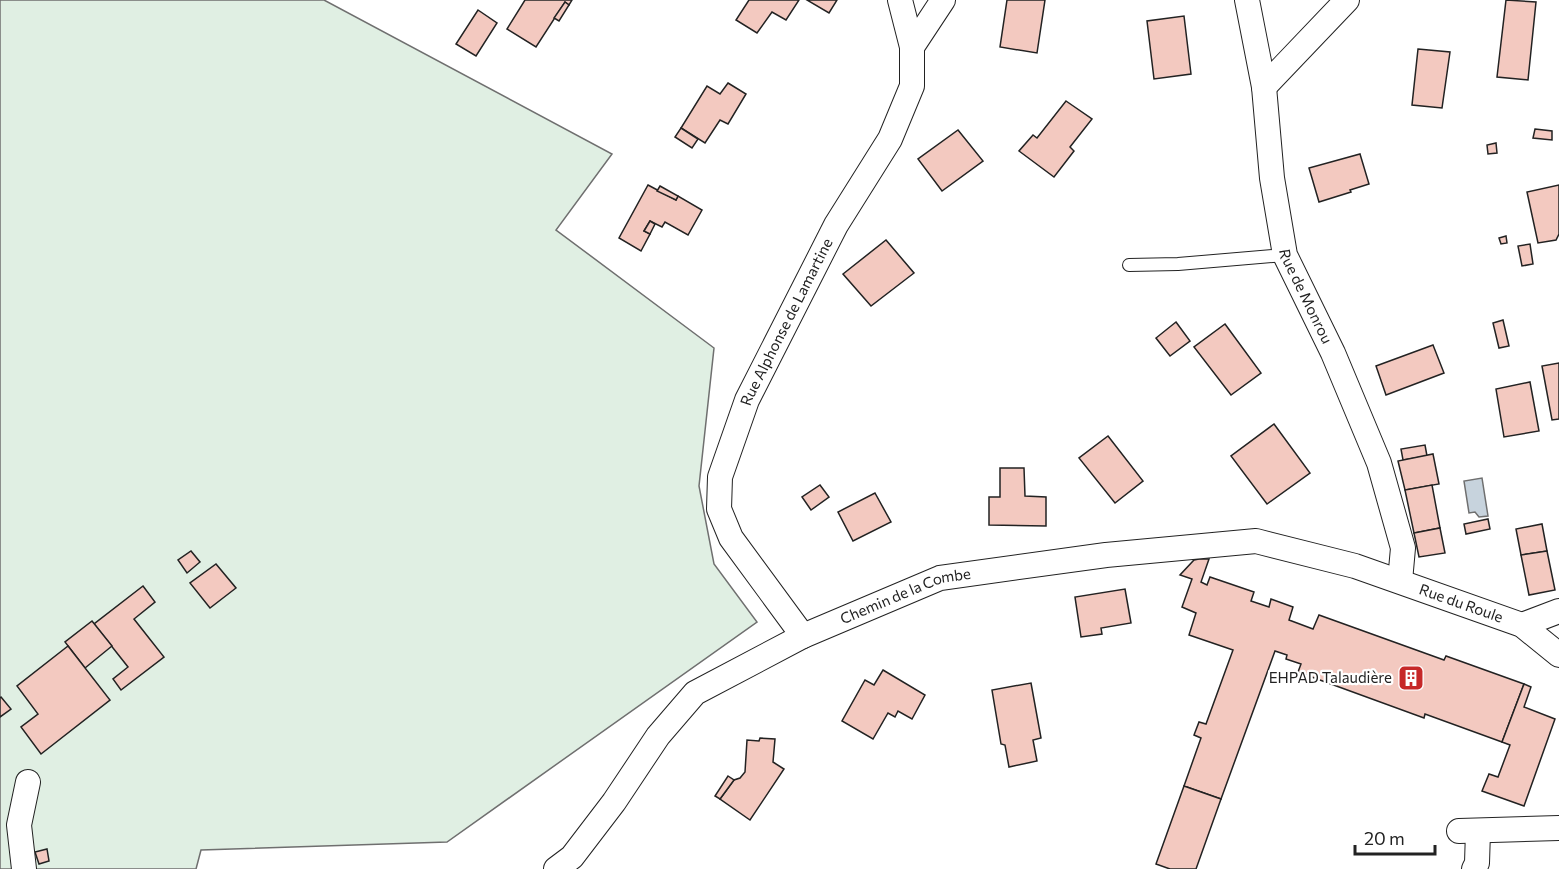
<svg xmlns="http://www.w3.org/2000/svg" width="1559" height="869" font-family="Commissioner,sans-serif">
<rect width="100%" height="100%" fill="#fff"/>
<path fill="#e0efe3" stroke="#6f6f6f" stroke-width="1.5" d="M0 0H324L612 154 556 230 714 348 699 486 714 564 757 622 447 842 201 850 196 869H0Z"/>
<path fill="#c7d3dd" stroke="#6f6f6f" stroke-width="1.5" d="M1482 478 1488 516 1479 517 1475 512 1469 513 1464 481Z"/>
<g fill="#f3c9c0" stroke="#222" stroke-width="1.5">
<path d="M525 0H572L569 5 565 2 536 47 507 29Z"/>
<path d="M749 0H799L786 20 772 12 757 33 736 20Z"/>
<path d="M807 0H837L829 13Z"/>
<path d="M1007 0H1045L1037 53 1000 47Z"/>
<path d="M1506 0 1536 2 1528 80 1497 77Z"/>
<path d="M565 2 569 5 559 21 554 18Z"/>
<path d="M478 10 497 23 476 56 456 44Z"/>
<path d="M1184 16 1191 74 1154 79 1147 21Z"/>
<path d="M1418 49 1450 52 1442 108 1412 105Z"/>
<path d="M728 83 746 94 728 124 720 120 705 143 681 128 707 86 720 94Z"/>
<path d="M1066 101 1092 119 1070 147 1074 151 1054 177 1019 151 1033 135 1037 138Z"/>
<path d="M681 128 698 139 692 148 675 137Z"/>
<path d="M1535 129 1552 131V140L1533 138Z"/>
<path d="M958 130 983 161 942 191 918 159Z"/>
<path d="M1496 143 1497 153 1488 154 1487 145Z"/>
<path d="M1360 154 1369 184 1350 190 1351 192 1319 202 1309 168Z"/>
<path d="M648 185 676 200 678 196 702 210 688 235 665 222 662 227 650 221 644 231 650 234 641 251 619 238Z"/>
<path d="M1559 185V234L1556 240 1538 243 1527 192Z"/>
<path d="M660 186 678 196 676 200 657 191Z"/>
<path d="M650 221 655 224 650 234 644 231Z"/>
<path d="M1506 236 1507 243 1501 244 1499 238Z"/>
<path d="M886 240 914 273 871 306 843 274Z"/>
<path d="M1530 244 1533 264 1522 266 1518 246Z"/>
<path d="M1503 320 1509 346 1499 348 1493 323Z"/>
<path d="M1176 322 1190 341 1170 356 1156 338Z"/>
<path d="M1225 324 1261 373 1231 395 1194 347Z"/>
<path d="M1433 345 1444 373 1386 395 1376 366Z"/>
<path d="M1559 363V419L1552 420 1542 366Z"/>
<path d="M1530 382 1539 431 1504 437 1496 389Z"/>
<path d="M1274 424 1310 473 1267 504 1231 456Z"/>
<path d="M1108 436 1143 481 1115 503 1079 458Z"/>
<path d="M1425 445 1427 456 1403 460 1401 449Z"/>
<path d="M1433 454 1439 484 1405 490 1398 461Z"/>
<path d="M1000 468H1024L1025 496 1046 497V526L989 525V497H1000Z"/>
<path d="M820 485 829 497 811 510 802 497Z"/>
<path d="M1432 485 1440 528 1414 533 1405 490Z"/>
<path d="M875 493 891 522 853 541 838 512Z"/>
<path d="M1488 519 1490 529 1466 534 1464 524Z"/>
<path d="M1542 524 1547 551 1521 555 1516 529Z"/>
<path d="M1440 528 1445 553 1419 557 1414 533Z"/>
<path d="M191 551 200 562 187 573 178 560Z"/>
<path d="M1547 551 1555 590 1529 595 1521 555Z"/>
<path d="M1199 559H1209L1201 582 1207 585 1210 577 1254 592 1251 601 1269 607 1271 599 1293 607 1289 620 1313 629 1319 615 1444 660 1446 656 1524 684 1502 742 1425 714 1424 718 1298 672 1301 664 1286 659 1287 655 1275 651 1221 799 1184 786 1201 738 1194 735 1199 722 1206 724 1233 650 1189 635 1196 613 1182 607 1192 579 1180 575 1194 560Z"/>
<path d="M216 564 236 588 210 608 190 583Z"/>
<path d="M143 586 155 602 134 619 164 657 121 690 113 679 128 667 94 624Z"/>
<path d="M1125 589 1131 623 1101 628 1102 634 1081 637 1075 597Z"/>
<path d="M92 621 112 646 85 668 65 642Z"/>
<path d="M68 646 110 700 41 754 21 727 38 714 17 686Z"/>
<path d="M883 670 925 695 912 719 898 711 895 717 888 713 873 739 842 721 865 680 874 685Z"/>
<path d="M1031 683 1041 738 1033 740 1037 761 1009 767 1005 745 1001 744 992 690Z"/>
<path d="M1524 684 1531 687 1524 707 1555 719 1524 806 1482 791 1489 774 1498 777 1510 745 1502 742Z"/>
<path d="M1 697 11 709 0 717V698Z"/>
<path d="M760 738 775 739 773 762 784 769 750 820 720 799 734 780 740 778 745 772 747 740 759 741Z"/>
<path d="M728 776 734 780 720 799 715 796Z"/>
<path d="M1184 786 1221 799 1196 869H1170L1156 864Z"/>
<path d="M47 849 49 861 39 864 35 852Z"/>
</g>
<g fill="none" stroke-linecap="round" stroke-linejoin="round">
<g stroke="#222" stroke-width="14">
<path id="lane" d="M1129 265 1178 264 1285 255"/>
</g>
<g stroke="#222" stroke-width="26">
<g id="street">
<path id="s1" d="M1247 0 1264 87 1272 178 1285 255 1333 353 1379 463 1403 548 1400 581"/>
<path d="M912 47 943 0"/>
<path d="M1264 87 1347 0"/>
<path d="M1522 625 1559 611"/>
<path id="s2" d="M803 636 731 538 719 509 720 477 747 400 836 225 890 139 912 86V47L900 0"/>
<path d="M1459 831 1559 828"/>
<path d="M24 869 19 825 28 782"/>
<path id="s3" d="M556 869 572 857 614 802 658 736 695 693 803 636 940 578 1106 555 1256 541 1355 566 1522 625 1559 655"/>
<path d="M1474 869 1477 863 1478 831"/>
</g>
</g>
<use href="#lane" stroke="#fff" stroke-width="12"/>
<use href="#street" stroke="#fff" stroke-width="24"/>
</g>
<defs>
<g id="building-square" transform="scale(1.35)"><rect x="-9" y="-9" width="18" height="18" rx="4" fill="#c62828" stroke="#fff"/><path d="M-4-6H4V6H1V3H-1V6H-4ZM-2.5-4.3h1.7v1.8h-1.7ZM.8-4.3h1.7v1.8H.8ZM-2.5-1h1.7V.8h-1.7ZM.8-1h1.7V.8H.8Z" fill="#fff"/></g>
</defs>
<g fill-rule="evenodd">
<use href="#building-square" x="1411" y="678"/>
</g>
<g text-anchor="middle" stroke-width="4.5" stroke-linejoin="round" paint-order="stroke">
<g font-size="15" fill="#222" stroke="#fff">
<text dy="5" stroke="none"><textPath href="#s1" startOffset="304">Rue de Monrou</textPath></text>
<text dy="5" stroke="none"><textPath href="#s2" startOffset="354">Rue Alphonse de Lamartine</textPath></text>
<text dy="5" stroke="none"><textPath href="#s3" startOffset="458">Chemin de la Combe</textPath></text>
<text dy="5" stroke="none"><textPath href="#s3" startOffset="1029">Rue du Roule</textPath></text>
</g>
<g font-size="15" fill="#222" stroke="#fff" text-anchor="end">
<text x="1392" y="683">EHPAD Talaudière</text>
</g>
</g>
<path d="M1355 845v9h80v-9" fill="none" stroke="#222222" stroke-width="3"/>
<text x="1364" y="845" font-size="18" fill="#222222" stroke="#ffffff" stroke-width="4.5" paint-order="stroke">20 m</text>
</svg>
